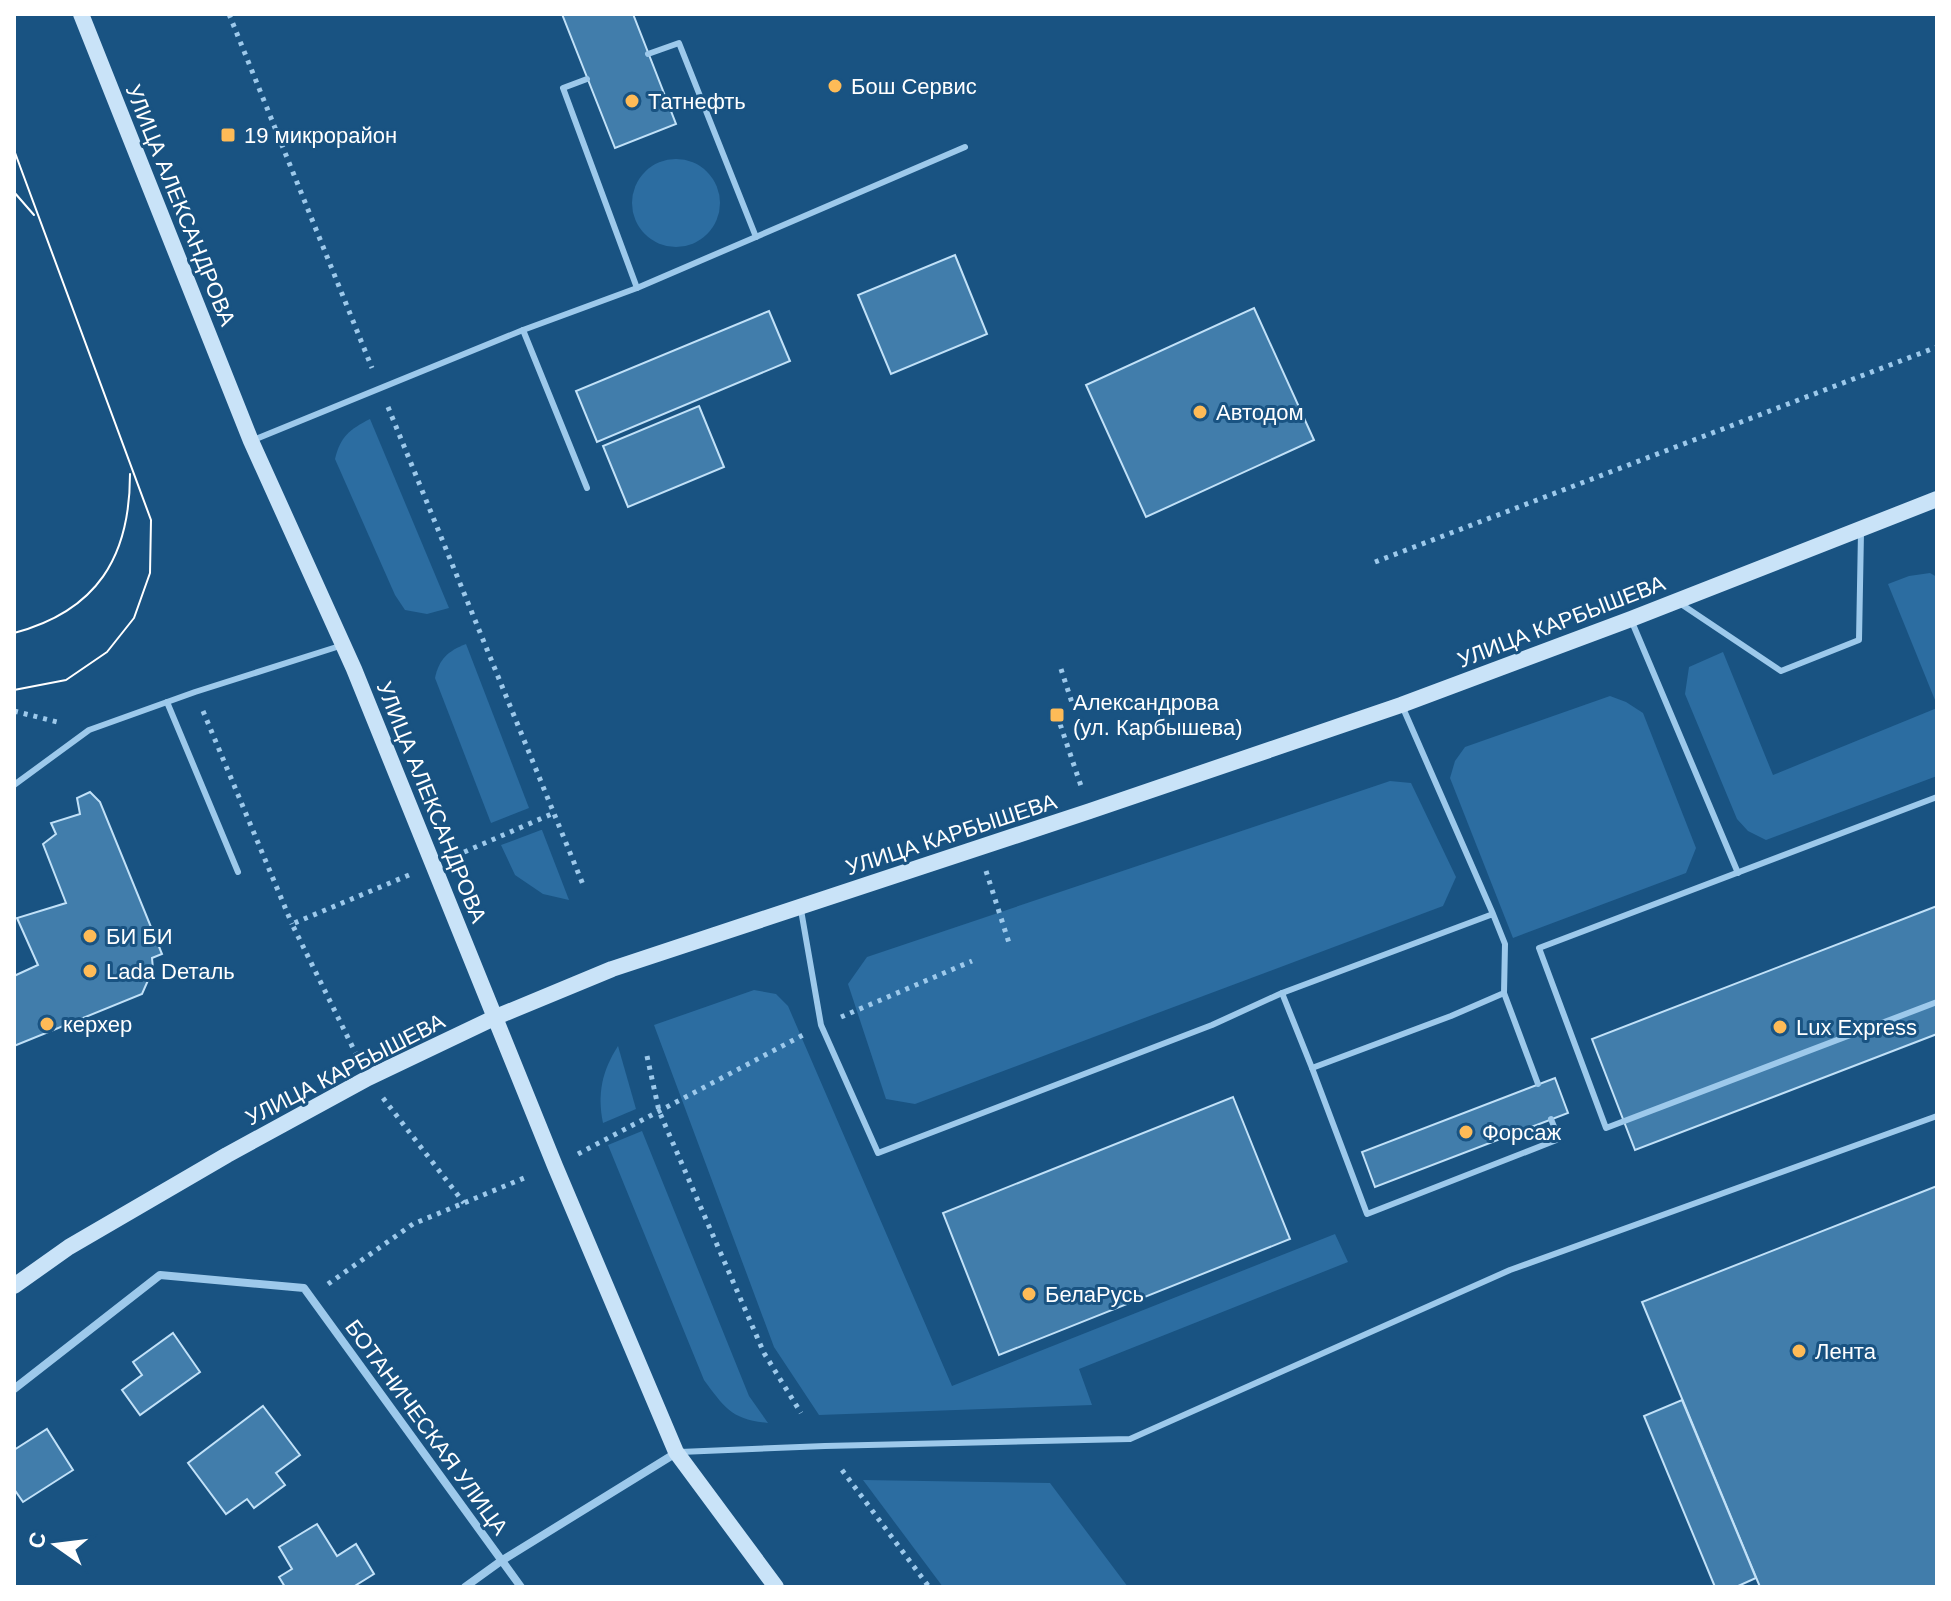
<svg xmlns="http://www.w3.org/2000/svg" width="1951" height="1601" font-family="Arial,sans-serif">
<rect width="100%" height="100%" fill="#195382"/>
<g fill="#2c6da1">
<circle cx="676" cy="203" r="44"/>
<path d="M370 419 449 608 427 614 405 610 395 595 335 459C340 437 350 429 370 419Z"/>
<path d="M1930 573 1937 577V705L1888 584 1909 576Z"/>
<path d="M466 644 529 808 491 823 435 678C439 659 448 651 466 644Z"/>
<path d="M1723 652 1773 775 1937 708V776L1766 840 1748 831 1737 819 1685 694 1689 667Z"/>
<path d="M1610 696 1626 702 1643 713 1696 848 1686 873 1513 938 1450 778 1455 761 1465 747Z"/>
<path d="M1390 781 1411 783 1456 877 1443 906 915 1104 886 1099 848 984 867 957Z"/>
<path d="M541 830H542L569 900 543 894 515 875 501 845Z"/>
<path d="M754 990 776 994 788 1006 952 1386 1335 1234 1348 1262 1079 1369 1092 1405 819 1415 774 1347 654 1025Z"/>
<path d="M618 1046 636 1109 603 1123C597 1094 602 1071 618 1046Z"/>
<path d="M642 1131 749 1396 768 1423C732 1420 724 1407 704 1380L608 1145Z"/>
<path d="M863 1480 1050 1483 1128 1587H943Z"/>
</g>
<g fill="#417dab" stroke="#c1e1f8" stroke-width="2">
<path d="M562 14H633L676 124 615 148Z"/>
<path d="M955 255 987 334 891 374 858 295Z"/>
<path d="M1254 308 1314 440 1146 517 1086 385Z"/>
<path d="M769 311 790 361 597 442 576 391Z"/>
<path d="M699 406 724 467 628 507 603 446Z"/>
<path d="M90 792 100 802 162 954 152 958 153 969 142 994 14 1046V976L38 965 17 918 66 903 43 844 56 834 51 823 80 814 77 798Z"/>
<path d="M1937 906V1034L1635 1150 1592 1039Z"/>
<path d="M1555 1078 1568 1113 1375 1187 1362 1152Z"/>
<path d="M1233 1097 1290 1239 999 1355 943 1213Z"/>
<path d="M1937 1186V1587H1760L1642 1302Z"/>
<path d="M173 1333 200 1372 140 1415 122 1390 142 1375 133 1362Z"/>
<path d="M1682 1400 1756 1578 1736 1587H1715L1644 1416Z"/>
<path d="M263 1406 300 1455 276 1473 285 1485 254 1508 247 1499 226 1514 188 1463Z"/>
<path d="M47 1429 73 1470 23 1502 14 1489V1450Z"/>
<path d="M317 1524 337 1556 356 1544 374 1574 353 1587H285L279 1577 292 1569 279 1547Z"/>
</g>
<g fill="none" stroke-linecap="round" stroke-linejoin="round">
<g stroke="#9dc9eb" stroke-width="5" stroke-dasharray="4 6" stroke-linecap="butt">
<path d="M229 14 372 368"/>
<path d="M388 407 584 887"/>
<path d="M1375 562 1937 347"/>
<path d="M1061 669 1074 709"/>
<path d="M14 711 61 723"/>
<path d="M203 711 292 924"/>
<path d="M1057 715 1081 786"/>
<path d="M455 856 554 813"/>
<path d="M986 871 1010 946"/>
<path d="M841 1017 972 961"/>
<path d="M357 1056 292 924 409 875"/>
<path d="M647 1056 659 1111 764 1353 801 1413"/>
<path d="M383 1098 464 1203"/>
<path d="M578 1154 803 1035"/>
<path d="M328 1284 413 1224 529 1176"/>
<path d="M842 1470 929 1587"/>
</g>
<g stroke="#9dc9eb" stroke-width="6">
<path d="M648 54 679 43 756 237"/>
<path d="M587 79 563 88 637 288"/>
<path d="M523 330 587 488"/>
<path d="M251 441 523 330 637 288 965 147"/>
<path d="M1678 602 1781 671 1859 640 1861 532"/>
<path d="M1632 622 1738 873"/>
<path d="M167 702 238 872"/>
<path d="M1403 708 1493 914 1505 944 1504 993 1451 1016 1312 1068 1282 993 1493 914"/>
<path d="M14 785 89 730 195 692 343 645"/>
<path d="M1937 797 1539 948 1606 1128 1937 1002"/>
<path d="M801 910 821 1025 878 1153 1212 1025 1282 993"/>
<path d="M1504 993 1538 1084"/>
<path d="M1312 1068 1367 1214 1559 1139 1551 1119"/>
<path d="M680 1452 825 1446 1130 1439 1510 1270 1937 1116"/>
</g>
<g stroke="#9dc9eb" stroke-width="8">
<path d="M14 1389 160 1275 304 1288 521 1587"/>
<path d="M465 1587 501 1561 676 1453"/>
</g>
<g stroke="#c9e3f8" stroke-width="16">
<path d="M81 14 251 441 354 669 555 1166 676 1452 776 1587"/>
<path d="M14 1286 69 1247 227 1155 368 1078 496 1017 612 969 1090 811 1401 705 1631 619 1937 499"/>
</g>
<g stroke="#fff" stroke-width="2">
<path d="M14 150 151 520 150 573 134 618 107 652 66 680 14 690"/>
<path d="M14 192 34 215"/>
<path d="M14 633C97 611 130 557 130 474"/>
</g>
</g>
<g fill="#febb57" stroke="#195382" stroke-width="3">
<circle cx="835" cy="86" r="8"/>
<circle cx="632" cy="101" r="8"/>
<rect x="220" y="127" width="16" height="16" rx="4"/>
<circle cx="1200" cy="412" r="8"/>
<rect x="1049" y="707" width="16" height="16" rx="4"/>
<circle cx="90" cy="936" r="8"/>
<circle cx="90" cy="971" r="8"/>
<circle cx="47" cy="1024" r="8"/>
<circle cx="1780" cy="1027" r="8"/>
<circle cx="1466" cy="1132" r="8"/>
<circle cx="1029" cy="1294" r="8"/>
<circle cx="1799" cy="1351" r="8"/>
</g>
<g text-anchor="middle" stroke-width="6" stroke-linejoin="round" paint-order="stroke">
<g font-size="22" fill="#fff" stroke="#195382" text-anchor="start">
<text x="851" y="94">Бош Сервис</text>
<text x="648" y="109">Татнефть</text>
<text x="244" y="143">19 микрорайон</text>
<text x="1216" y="420">Автодом</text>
<text x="1073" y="710">Александрова<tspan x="1073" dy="25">(ул. Карбышева)</tspan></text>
<text x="106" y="944">БИ БИ</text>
<text x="106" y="979">Lada Dеталь</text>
<text x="63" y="1032">керхер</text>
<text x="1796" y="1035">Lux Express</text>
<text x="1482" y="1140">Форсаж</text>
<text x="1045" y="1302">БелаРусь</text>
<text x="1815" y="1359">Лента</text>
</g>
<g font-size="22" fill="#fff" stroke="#195382">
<text transform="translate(181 205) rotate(68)" y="8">УЛИЦА АЛЕКСАНДРОВА</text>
<text transform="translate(1561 621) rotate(-21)" y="8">УЛИЦА КАРБЫШЕВА</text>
<text transform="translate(432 802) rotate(68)" y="8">УЛИЦА АЛЕКСАНДРОВА</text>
<text transform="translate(951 834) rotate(-18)" y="8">УЛИЦА КАРБЫШЕВА</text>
<text transform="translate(345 1069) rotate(-27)" y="8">УЛИЦА КАРБЫШЕВА</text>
<text transform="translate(427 1427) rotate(54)" y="8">БОТАНИЧЕСКАЯ УЛИЦА</text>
</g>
</g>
<rect width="1951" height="1601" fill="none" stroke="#ffffff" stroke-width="32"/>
<g transform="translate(56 1545) rotate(284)" stroke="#195382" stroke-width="6" paint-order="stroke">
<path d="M0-6L14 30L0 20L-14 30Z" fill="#ffffff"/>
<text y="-12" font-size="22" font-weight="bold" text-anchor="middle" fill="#ffffff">С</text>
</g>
</svg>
